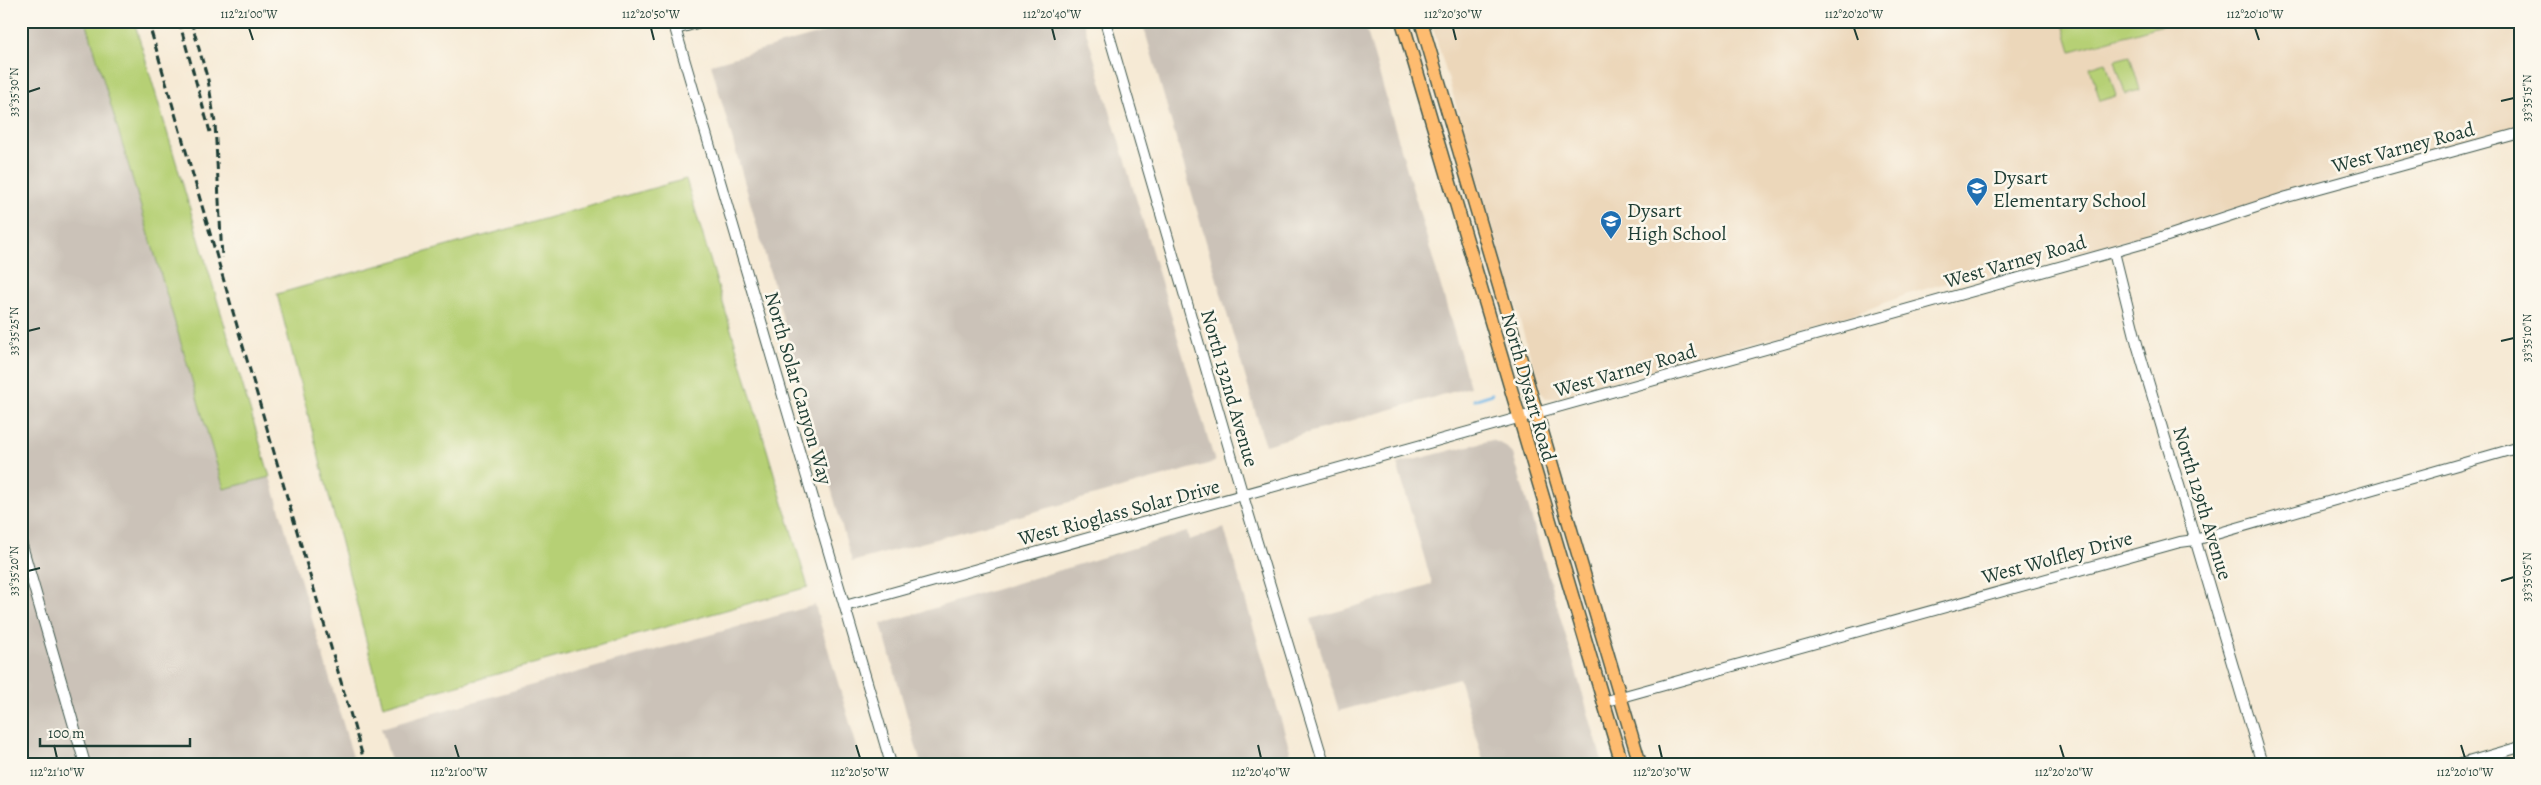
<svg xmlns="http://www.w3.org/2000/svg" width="2541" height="785" font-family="Alegreya,serif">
<rect width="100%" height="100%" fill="#fbf7ec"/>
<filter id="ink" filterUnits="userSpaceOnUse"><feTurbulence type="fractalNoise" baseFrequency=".02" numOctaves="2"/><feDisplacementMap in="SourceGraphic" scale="10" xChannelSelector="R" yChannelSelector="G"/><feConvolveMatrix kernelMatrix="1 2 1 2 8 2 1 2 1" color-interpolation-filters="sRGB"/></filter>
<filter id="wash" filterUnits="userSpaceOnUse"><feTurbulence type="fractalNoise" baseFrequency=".0096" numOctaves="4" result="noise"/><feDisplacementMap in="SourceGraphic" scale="20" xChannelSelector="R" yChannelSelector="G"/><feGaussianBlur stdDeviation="1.12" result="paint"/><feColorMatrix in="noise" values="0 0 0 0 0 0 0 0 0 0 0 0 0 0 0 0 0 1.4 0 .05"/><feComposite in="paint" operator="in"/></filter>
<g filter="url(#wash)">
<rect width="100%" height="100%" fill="#f6ead5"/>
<path fill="#ecd7ba" d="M1431 21H2520V126L2132 238 1999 274 1953 281 1908 294 1858 313 1556 398H1546L1541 392Z"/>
<g fill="#cbc2b8">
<path d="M21 21H86L224 489 270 477 355 764H21Z"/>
<path d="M864 21H1083L1215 462 852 562 711 64Z"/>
<path d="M1142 21H1364L1470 387 1265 445Z"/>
<path d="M1492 440 1504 445 1513 454 1603 764H1484L1459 678 1339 711 1311 619 1432 584 1397 464Z"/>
<path d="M1224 528 1294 764H921L881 624 1187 532 1189 540Z"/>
<path d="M815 605 862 764H392L381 728Z"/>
</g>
<g fill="#b6d075" stroke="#6a8654">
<path d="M86 21H134L270 477 224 489Z"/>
<path d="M2062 21H2177L2071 51Z"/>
<path d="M2130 56 2140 90 2125 94 2115 60Z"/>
<path d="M2106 62 2116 96 2100 101 2090 67Z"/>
<path d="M686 179 808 587 383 706 277 294Z"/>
</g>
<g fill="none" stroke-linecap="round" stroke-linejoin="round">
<path stroke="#6fb6e6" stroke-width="3" d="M1474 400 1492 394"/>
</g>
</g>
<g filter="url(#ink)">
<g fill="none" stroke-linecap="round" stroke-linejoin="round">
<g stroke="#3f574c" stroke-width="12">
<g id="minor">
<path d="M673 21 891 764"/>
<path d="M1105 21 1243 496 1324 764"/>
<path d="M676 29 704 21"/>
<path d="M2114 252 2137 344 2262 764"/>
<path d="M21 542 85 764"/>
<path d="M845 606 2152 241 2287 197 2520 133"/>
<path d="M1603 702 2180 542 2195 540 2520 447"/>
<path d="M2461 764 2520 747"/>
</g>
</g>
<g stroke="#3f574c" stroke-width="15">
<g id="major">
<path d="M1402 21 1622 764"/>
<path d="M1421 21 1640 764"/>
</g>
</g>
<use href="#minor" stroke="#fff" stroke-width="10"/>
<use href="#major" stroke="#febc70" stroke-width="12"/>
<g stroke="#1f3d34" stroke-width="3" stroke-dasharray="8 4" stroke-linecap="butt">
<path d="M148 21 365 764"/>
<path d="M179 21 210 132"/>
<path d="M191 21 208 80 215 123 222 258"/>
</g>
</g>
</g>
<path fill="none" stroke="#1f3d34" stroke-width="2" d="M249 28 253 40M651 28 654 40M1052 28 1055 40M1453 28 1456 40M1854 28 1858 40M2255 28 2259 40M28 92 40 88M2501 101 2514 98M28 331 40 328M2501 341 2514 338M28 571 40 568M2501 581 2514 577M54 745 57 758M455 745 459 758M856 745 860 758M1258 745 1261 758M1659 745 1662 758M2060 745 2064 758M2461 745 2465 758"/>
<defs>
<g id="school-pin" transform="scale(1.125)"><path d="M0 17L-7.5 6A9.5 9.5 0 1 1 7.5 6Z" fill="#1f6fb2" stroke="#fbf7ec"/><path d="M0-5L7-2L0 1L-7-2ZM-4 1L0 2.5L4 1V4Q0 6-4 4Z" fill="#fff"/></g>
</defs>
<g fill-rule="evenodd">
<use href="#school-pin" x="1977" y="188"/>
<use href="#school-pin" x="1611" y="221"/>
</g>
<g text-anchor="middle" stroke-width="5" stroke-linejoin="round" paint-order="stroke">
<g font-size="20" fill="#1f3d34" stroke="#fbf7ec">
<text transform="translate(2403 147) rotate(-15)" y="7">West Varney Road</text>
<text transform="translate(2015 261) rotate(-16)" y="7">West Varney Road</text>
<text transform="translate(1625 370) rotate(-16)" y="7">West Varney Road</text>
<text transform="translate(1529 387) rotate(74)" y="7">North Dysart Road</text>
<text transform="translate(799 388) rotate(74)" y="7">North Solar Canyon Way</text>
<text transform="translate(1230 388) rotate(74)" y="7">North 132nd Avenue</text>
<text transform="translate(2203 503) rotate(73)" y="7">North 129th Avenue</text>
<text transform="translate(1119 512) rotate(-15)" y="7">West Rioglass Solar Drive</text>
<text transform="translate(2057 557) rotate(-15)" y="7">West Wolfley Drive</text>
</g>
<g font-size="20" fill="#1f3d34" stroke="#fbf7ec" text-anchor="start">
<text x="1993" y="184">Dysart<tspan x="1993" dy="23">Elementary School</tspan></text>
<text x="1627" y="217">Dysart<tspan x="1627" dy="23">High School</tspan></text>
</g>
</g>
<rect width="2541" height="785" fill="none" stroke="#fbf7ec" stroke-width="55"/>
<path d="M40 738v8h150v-8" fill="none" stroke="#1f3d34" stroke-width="2.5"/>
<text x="48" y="738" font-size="15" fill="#1f3d34" stroke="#fbf7ec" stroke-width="4" paint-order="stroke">100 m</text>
<rect x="28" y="28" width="2486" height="730" fill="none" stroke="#1f3d34" stroke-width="2"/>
<g font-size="12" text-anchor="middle" fill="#1f3d34">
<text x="249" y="18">112°21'00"W</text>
<text x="651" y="18">112°20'50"W</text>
<text x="1052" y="18">112°20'40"W</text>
<text x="1453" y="18">112°20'30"W</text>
<text x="1854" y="18">112°20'20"W</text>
<text x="2255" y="18">112°20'10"W</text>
<text transform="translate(14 92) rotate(-90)" y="4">33°35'30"N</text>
<text transform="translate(2527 98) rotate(-90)" y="4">33°35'15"N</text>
<text transform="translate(14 331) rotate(-90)" y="4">33°35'25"N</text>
<text transform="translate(2527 338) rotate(-90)" y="4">33°35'10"N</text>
<text transform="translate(14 571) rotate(-90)" y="4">33°35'20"N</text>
<text transform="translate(2527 577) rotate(-90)" y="4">33°35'05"N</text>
<text x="57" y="776">112°21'10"W</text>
<text x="459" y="776">112°21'00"W</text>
<text x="860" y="776">112°20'50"W</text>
<text x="1261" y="776">112°20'40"W</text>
<text x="1662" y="776">112°20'30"W</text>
<text x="2064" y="776">112°20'20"W</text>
<text x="2465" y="776">112°20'10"W</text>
</g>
</svg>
